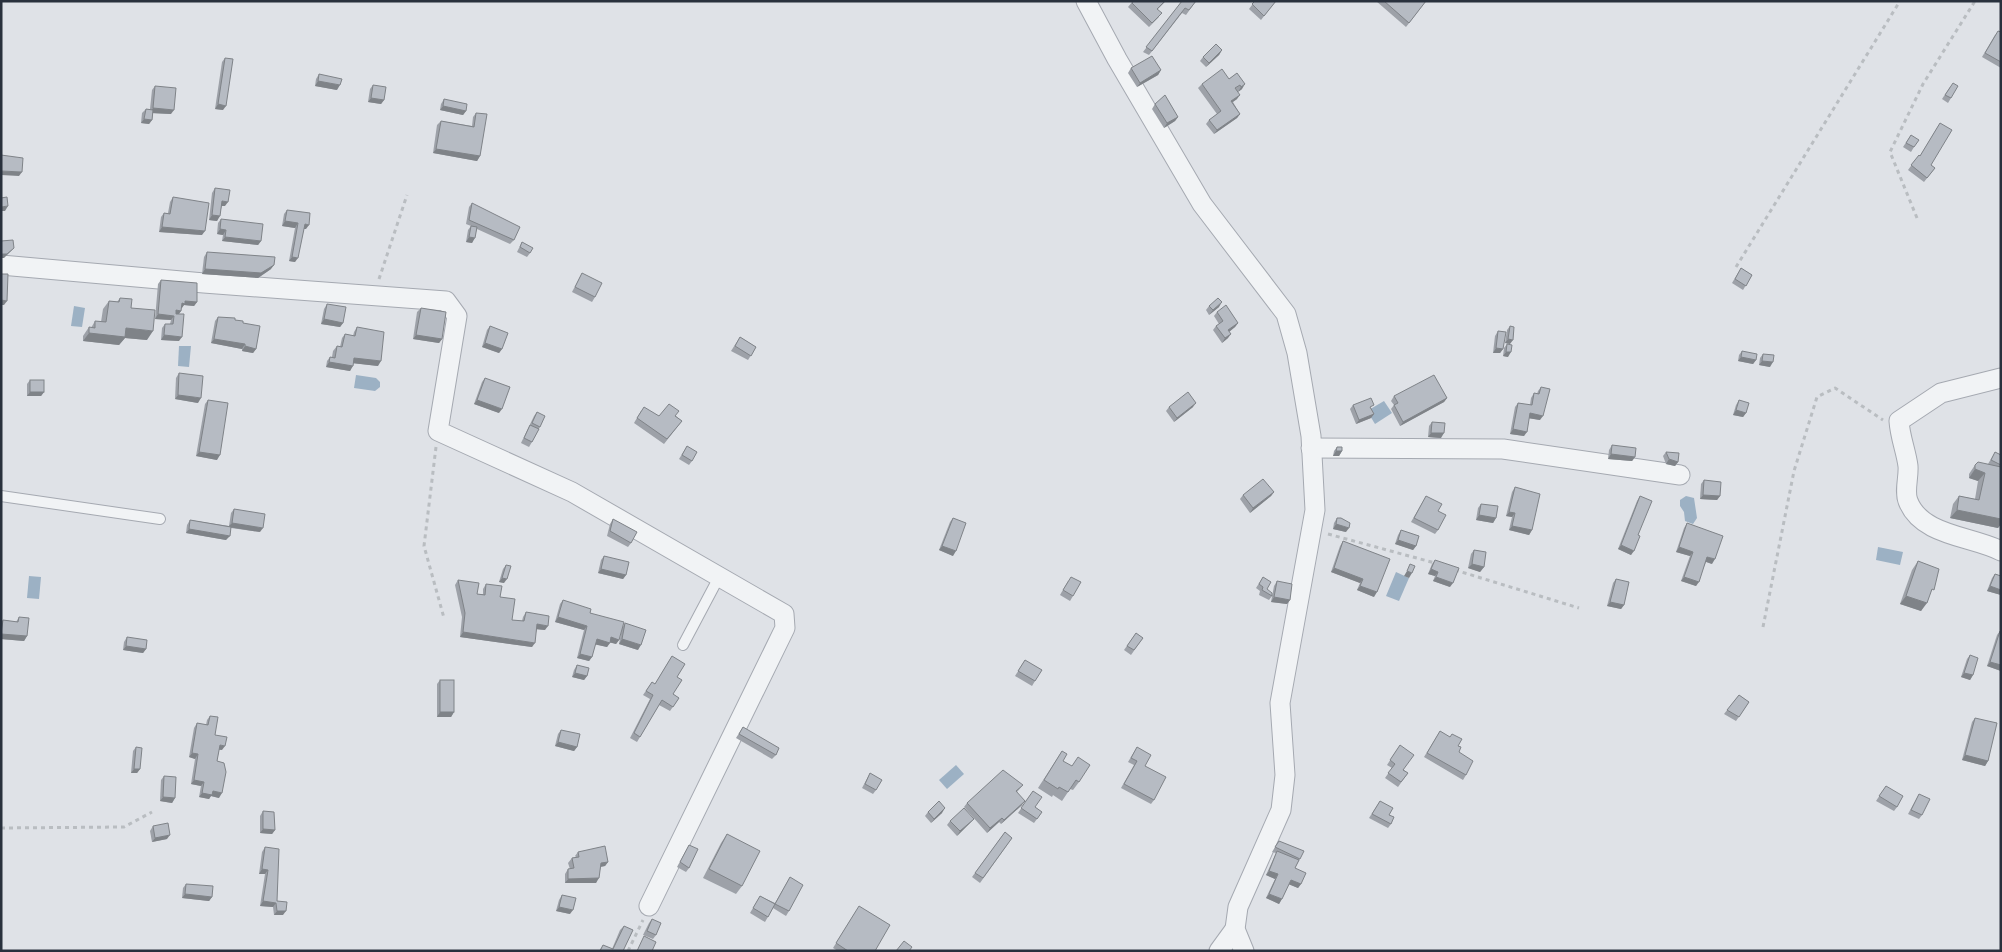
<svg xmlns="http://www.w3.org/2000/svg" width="2002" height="952" font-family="'Noto Sans',sans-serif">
<rect width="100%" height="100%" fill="#dfe2e7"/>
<g fill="#9cb1c4">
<path d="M74 306 85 308 82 327 71 326Z"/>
<path d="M179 346H191L189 367 178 366Z"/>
<path d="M356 375 376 378 380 382V387L375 391 354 388Z"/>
<path d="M1384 401 1392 413 1375 424 1367 411Z"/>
<path d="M1686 496 1694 498 1697 518 1693 524 1685 521 1684 512 1680 506V500Z"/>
<path d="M1878 547 1903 552 1900 565 1876 560Z"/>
<path d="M1396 572 1409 578 1399 601 1386 596Z"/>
<path d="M29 576 41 577 39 599 27 598Z"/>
<path d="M956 765 964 774 947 789 939 780Z"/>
</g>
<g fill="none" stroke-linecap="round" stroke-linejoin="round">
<g stroke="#a5a9b1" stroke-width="12">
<g id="service">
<path d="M1 496 160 519"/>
<path d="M683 645 719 577"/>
</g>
</g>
<g stroke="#a5a9b1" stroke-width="21">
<g id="minor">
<path d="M1086 1 1117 59 1202 204 1286 314 1297 353 1311 436 1315 510 1280 703 1285 775 1281 810 1238 907 1235 929 1244 951"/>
<path d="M1 265 204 283 446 301 457 316 438 431 572 492 784 614 785 628 649 906"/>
<path d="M2001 378 1941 393 1899 421C1900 437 1906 451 1908 466 1909 477 1904 491 1908 501 1921 536 1972 536 2001 551"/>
<path d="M1311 448 1503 449 1680 475"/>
<path d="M1219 951 1235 929"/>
</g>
</g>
<g stroke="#b9bdc1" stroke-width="3" stroke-dasharray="4 4" stroke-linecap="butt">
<path d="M1917 218 1890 152 1923 84 1975 1"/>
<path d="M1736 267 1900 1"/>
<path d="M379 279 407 195"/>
<path d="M436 447 424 546 444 618"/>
<path d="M1328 534 1435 563"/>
<path d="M1455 570 1579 608"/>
<path d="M1763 627 1794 471 1817 397 1835 388 1883 420"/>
<path d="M1 828 124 827 152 812"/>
<path d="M628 951 643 920"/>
</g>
<use href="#service" stroke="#f1f3f5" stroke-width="10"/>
<use href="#minor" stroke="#f1f3f5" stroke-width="19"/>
</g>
<g fill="#9da1a8">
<path d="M1133 1H1166L1158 9 1159 17 1149 27 1128 7Z"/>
<path d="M1182 1H1196L1186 15 1182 13 1149 55 1143 52Z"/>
<path d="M1255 1H1276L1261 20 1249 9Z"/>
<path d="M1376 1H1426L1406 27Z"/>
<path d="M2001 32V68L1982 57 1995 35Z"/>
<path d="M1222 50 1219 55 1206 67 1200 61 1203 57Z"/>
<path d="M225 58 223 110 215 109 222 62Z"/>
<path d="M1131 68 1161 70 1158 75 1137 87 1128 73Z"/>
<path d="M1237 73 1242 89 1238 92 1237 99 1233 102 1240 114 1237 118 1214 134 1206 124 1209 120 1217 114 1198 88 1202 84 1229 79Z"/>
<path d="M319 74 337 90 315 86 316 79Z"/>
<path d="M373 85 384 100 381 104 368 102 370 89Z"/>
<path d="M155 86 171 114 153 113 152 120 149 124 141 123 142 113 146 109H150L152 90Z"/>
<path d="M1950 87 1951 98 1948 103 1942 99Z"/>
<path d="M444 99 466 111 463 115 440 110 441 104Z"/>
<path d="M1155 104 1178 117 1175 121 1164 128 1152 109Z"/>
<path d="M476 113 480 156 477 161 433 153 437 125 441 121 472 126 473 117Z"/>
<path d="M1940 123 1931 165 1935 168 1924 182 1908 170 1919 155 1920 156Z"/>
<path d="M1911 135 1914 147 1911 152 1903 147Z"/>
<path d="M215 188 225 206H222L217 221 209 220 212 193Z"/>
<path d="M173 197 202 235 159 232 161 217 164 213H168L170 202Z"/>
<path d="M472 203 514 240 510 244 477 229 472 243 466 242 468 230 471 226 466 224 469 207Z"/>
<path d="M287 210 306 229H304L295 262 289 261 295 228 282 226 284 214Z"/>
<path d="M221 219 261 241 258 245 222 241 223 235 217 234 218 223Z"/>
<path d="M522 242 530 253 527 257 517 252Z"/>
<path d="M207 252 271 269 258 278 202 274 204 257Z"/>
<path d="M1741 268 1752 275 1743 290 1732 283Z"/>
<path d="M582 273 595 297 592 302 572 292Z"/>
<path d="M161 280 197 302 194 306 184 305 181 308V311L179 314V341L161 340 162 328 165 324H170L171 320 155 319 158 284Z"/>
<path d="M120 298 131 308 147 340 125 338 119 345 83 341V336L89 327 91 328 95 321 101 322 103 309 109 301 117 302Z"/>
<path d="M327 304 343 323 340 327 321 324 324 309Z"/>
<path d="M1209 306 1219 307 1209 315 1206 310Z"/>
<path d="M421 308 442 339 439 343 413 339 417 312Z"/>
<path d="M1217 312 1238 323 1235 327 1229 332 1228 338 1222 343 1213 330 1216 326 1219 324 1214 316Z"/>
<path d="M218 317 235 320 243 323 256 349 253 353 242 351V349L211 343 215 321Z"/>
<path d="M490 326 502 349 499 353 482 347 487 330Z"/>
<path d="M1510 326V344L1505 343 1507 330Z"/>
<path d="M357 327 378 366 353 363 350 371 326 367 327 361 330 357H332L333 351 337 346 340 347 342 338 345 334 353 336 354 332Z"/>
<path d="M1498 331 1503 349 1500 353H1493L1495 336Z"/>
<path d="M740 337 756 347 748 360 731 351Z"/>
<path d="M1507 344 1508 357 1503 356 1504 348Z"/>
<path d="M1742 351 1756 360 1753 364 1738 361 1739 355Z"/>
<path d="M1763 354 1770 367 1759 365 1760 358Z"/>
<path d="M179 373 198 403 175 399 176 378Z"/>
<path d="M485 378 499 413 474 404 482 382Z"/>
<path d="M30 380 44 392 41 396H27V384Z"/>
<path d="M1541 387 1540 420 1529 418 1524 436 1510 434 1515 407 1518 403 1530 405 1531 398 1534 393 1537 394 1538 391Z"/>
<path d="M1394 396 1447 398 1444 402 1400 426 1391 409 1394 405 1391 401Z"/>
<path d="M208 400 217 460 196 456 205 404Z"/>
<path d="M1739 400 1746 413 1743 417 1733 415 1736 405Z"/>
<path d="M1353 405 1371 408 1374 414 1371 418 1356 424 1350 409Z"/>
<path d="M1169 407H1193L1174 422 1166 411Z"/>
<path d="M641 411 659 416H676L682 421 664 444 634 423Z"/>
<path d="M537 412 540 427 532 442 529 447 521 443 534 416Z"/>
<path d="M1432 422 1441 438 1428 437 1429 426Z"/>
<path d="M1612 445 1635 457 1632 461 1608 459 1609 450Z"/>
<path d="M687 446 692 461 689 465 679 459Z"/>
<path d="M1337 447 1342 451 1339 456H1333L1334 451Z"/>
<path d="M1666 452 1678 462 1675 466 1666 464 1663 456Z"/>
<path d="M1995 452 2001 455V524L1998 528 1950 518 1953 504 1959 496 1975 499 1978 481 1969 478V474L1975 465 1988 464Z"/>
<path d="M1704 480 1720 496 1717 500 1700 499 1701 484Z"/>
<path d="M1515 487 1532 530 1529 535 1509 530 1512 517 1506 516 1512 492Z"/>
<path d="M1274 492 1271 496 1250 513 1240 499 1243 495Z"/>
<path d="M1426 496 1438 511V530L1435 534 1411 522Z"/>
<path d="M1640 496 1638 535 1631 555 1618 549 1637 501Z"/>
<path d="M1481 504 1496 518 1493 523 1476 520 1478 508Z"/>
<path d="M234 509 260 532 231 528 226 540 186 533 187 525 190 520 229 526 231 513Z"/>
<path d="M953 518V556L939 550 950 522Z"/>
<path d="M1337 518 1346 532 1333 529 1334 523Z"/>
<path d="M613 519 631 543 628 547 607 536 610 524Z"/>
<path d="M1687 523 1712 564 1706 562 1696 586 1681 581 1690 556 1676 552 1684 528Z"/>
<path d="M1401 530 1416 546 1413 550 1395 544 1398 535Z"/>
<path d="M1343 541 1374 597 1357 590 1360 583 1331 572 1340 546Z"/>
<path d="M1474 550 1484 567 1480 572 1468 568 1471 554Z"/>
<path d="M604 556 626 575 623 579 598 573 601 560Z"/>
<path d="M1435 560 1450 587 1433 581 1435 576 1428 574 1432 564Z"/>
<path d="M1918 561 1929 597 1921 611 1900 604 1912 570Z"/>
<path d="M506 565 504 583 499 582 503 569Z"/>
<path d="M1995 574 2001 576V595L1987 591 1992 578Z"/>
<path d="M1263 577 1267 589 1272 596 1269 600 1259 595 1260 591 1256 588Z"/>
<path d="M1616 579 1624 605 1621 609 1607 606 1613 583Z"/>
<path d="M458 580 477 594H483V589L486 584 500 597 512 620 522 621 523 617 526 612 545 630 537 629 532 647 460 637 462 617 455 585Z"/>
<path d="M1068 581 1073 596 1070 601 1060 595Z"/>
<path d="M1277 581 1290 600 1287 604 1271 602 1274 586Z"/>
<path d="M563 600 590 613 619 640 616 644 610 642 607 647 595 644 592 657 589 661 577 658 584 630 555 622 560 604Z"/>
<path d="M19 617 27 636 24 641 1 639V623L3 620 16 622Z"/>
<path d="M625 623 638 650 619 644 622 628Z"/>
<path d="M2000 631H2001V671L1987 666 1997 635Z"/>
<path d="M1136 633 1143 638 1131 655 1124 650Z"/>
<path d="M127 637 146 649 143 653 123 650 124 642Z"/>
<path d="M1970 655 1973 675 1970 680 1961 677 1967 659Z"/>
<path d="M672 656 677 677 673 694 679 698 670 711 659 705 637 742 630 738 650 699 643 695 652 682 655 684Z"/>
<path d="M1025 660 1035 681 1032 686 1015 676Z"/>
<path d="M577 665 587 676 584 680 572 677 574 670Z"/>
<path d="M440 680 454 712 451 717H437V684Z"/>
<path d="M1739 695 1749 702 1736 721 1724 714Z"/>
<path d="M210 716 215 735 222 750H219L217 761 219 798 211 796 209 799 199 797 201 786 191 784 195 759 189 757 194 728 197 723 206 725 207 720Z"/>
<path d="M1975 718 1988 761 1985 766 1962 760 1972 722Z"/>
<path d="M743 727 776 755 772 759 736 738Z"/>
<path d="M561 730 577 747 574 751 555 746 558 734Z"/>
<path d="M1440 731 1458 746 1459 752 1466 775 1463 780 1424 757Z"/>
<path d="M1400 745 1404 770 1408 773 1398 787 1385 778 1392 768 1387 765Z"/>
<path d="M136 747 140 769 137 773H131L133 751Z"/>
<path d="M1137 747 1145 766 1154 800 1151 804 1121 788 1134 765 1128 762Z"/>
<path d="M1062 751 1063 761 1079 782 1073 790 1070 789 1062 801 1053 795 1052 797 1038 788Z"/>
<path d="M870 773 876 790 873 794 862 788Z"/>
<path d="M164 776 175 798 172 803 160 801 161 780Z"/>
<path d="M1023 785 1017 792 1022 805 1001 824 999 822 987 833 964 807 967 803Z"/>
<path d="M1886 786 1897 807 1894 811 1876 801Z"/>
<path d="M1033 791 1035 807 1042 812 1034 823 1018 813Z"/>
<path d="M1919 794 1922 815 1919 819 1908 814Z"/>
<path d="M1380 801 1389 815 1391 824 1388 828 1369 818Z"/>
<path d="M263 811 275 830 272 834 260 833V816Z"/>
<path d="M928 812 942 813 931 823 925 816Z"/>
<path d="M974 819 957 836 947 825 950 821Z"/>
<path d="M153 826 167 839 152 842 150 831Z"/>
<path d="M1005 832 1012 838 980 883 972 877Z"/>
<path d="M727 834 742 886 736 894 703 878 721 843Z"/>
<path d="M1279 841 1300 859 1295 868 1301 884 1298 888 1289 884 1279 904 1266 898 1275 879 1266 875 1276 853 1272 852Z"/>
<path d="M689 845V868L686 872 677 867Z"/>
<path d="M265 847 277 901 283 915H274L273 907 260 906 265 874H259L262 852Z"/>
<path d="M578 852 608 862 605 866 601 867 596 883H565V874L568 869H570L568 863 572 858 576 857 575 856Z"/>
<path d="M790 877 789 911 786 916 773 908 765 922 750 913 760 896 775 903Z"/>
<path d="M186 884 212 897 209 901 182 898 183 888Z"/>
<path d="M562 895 570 914 556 911 559 900Z"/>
<path d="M856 911 875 951H838L833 948Z"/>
<path d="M652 919 656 935 653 939 643 935 649 923Z"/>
<path d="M624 926 623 951H599L603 945 612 949 620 930Z"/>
</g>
<g fill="#7f8388">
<path d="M1222 50 1219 55 1206 67 1209 63Z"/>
<path d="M1161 70 1158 75 1137 87 1140 83Z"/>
<path d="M318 81 340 85 337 90 315 86Z"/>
<path d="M1245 84 1242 89 1238 92 1241 87Z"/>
<path d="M1240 95 1237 99 1228 105 1231 101Z"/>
<path d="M371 98 384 100 381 104 368 102Z"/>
<path d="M218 104 226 106 223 110 215 109Z"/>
<path d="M443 106 466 111 463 115 440 110Z"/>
<path d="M153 108 174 110 171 114 150 113Z"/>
<path d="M1240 114 1237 118 1214 134 1217 130Z"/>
<path d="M1178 117 1175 121 1164 128 1167 123Z"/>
<path d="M144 119 152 120 149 124 141 123Z"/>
<path d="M436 149 480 156 477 161 433 153Z"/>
<path d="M1 171 22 172 19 176 1 175Z"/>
<path d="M222 201 228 202 225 206H219Z"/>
<path d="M8 206 5 211H1V207Z"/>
<path d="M212 215 220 216 217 221 209 220Z"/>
<path d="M285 221 298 223 295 228 282 226Z"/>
<path d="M305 224 309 225 306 229H301Z"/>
<path d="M162 227 205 231 202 235 159 232Z"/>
<path d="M220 229 226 230 223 235 217 234Z"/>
<path d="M225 237 261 241 258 245 222 241Z"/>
<path d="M469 237 475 238 472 243 466 242Z"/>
<path d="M14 248 4 258H1V254Z"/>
<path d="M292 257 298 258 295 262 289 261Z"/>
<path d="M274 265 271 269 258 278 202 274 205 269Z"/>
<path d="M1 300 7 301 4 305H1Z"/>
<path d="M185 301 197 302 194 306 184 305 182 308H179L182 303Z"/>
<path d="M1222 302 1219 307 1209 315 1213 310Z"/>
<path d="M176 310 181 311 178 315H173Z"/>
<path d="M158 314 174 316 171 320 155 319Z"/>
<path d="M324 319 343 323 340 327 321 324Z"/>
<path d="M1238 323 1235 327 1225 335 1228 330Z"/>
<path d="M126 328 153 331 147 340 125 338 119 345 83 341 89 333Z"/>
<path d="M1231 334 1228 338 1222 343 1225 338Z"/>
<path d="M164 335 182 337 179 341 161 340Z"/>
<path d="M416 335 442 339 439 343 413 339Z"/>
<path d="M214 339 245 344 242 349 211 343Z"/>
<path d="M1508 339 1513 340 1510 344 1505 343Z"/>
<path d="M485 343 502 349 499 353 482 347Z"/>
<path d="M245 346 256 349 253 353 242 351Z"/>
<path d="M1496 348 1503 349 1500 353H1493Z"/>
<path d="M1506 352H1511L1508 357 1503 356Z"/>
<path d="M1741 357 1756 360 1753 364 1738 361Z"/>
<path d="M354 358 381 361 378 366 351 363Z"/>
<path d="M1762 361 1773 362 1770 367 1759 365Z"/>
<path d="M329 362 353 366 350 371 326 367Z"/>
<path d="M30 392H44L41 396H27Z"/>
<path d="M178 395 201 398 198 403 175 399Z"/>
<path d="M1447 398 1444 402 1400 426 1403 422Z"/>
<path d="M477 400 502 409 499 413 474 404Z"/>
<path d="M1196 403 1193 407 1174 422 1177 418Z"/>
<path d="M1736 410 1746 413 1743 417 1733 415Z"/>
<path d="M1530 413 1543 416 1540 420 1527 418Z"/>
<path d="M1374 414 1371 418 1356 424 1359 420Z"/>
<path d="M1513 429 1527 432 1524 436 1510 434Z"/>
<path d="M1431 433H1444L1441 438 1428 437Z"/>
<path d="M1336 451H1342L1339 456H1333Z"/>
<path d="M199 452 220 455 217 460 196 456Z"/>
<path d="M1611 454 1635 457 1632 461 1608 459Z"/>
<path d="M1669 459 1678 462 1675 466 1666 464Z"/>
<path d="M1975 469 1985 473 1978 481 1969 478Z"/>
<path d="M1274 492 1271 496 1250 513 1253 508Z"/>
<path d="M1703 495 1720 496 1717 500 1700 499Z"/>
<path d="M1957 510 2001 519V524L1998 528 1950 518Z"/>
<path d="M1509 512 1515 513 1512 517 1506 516Z"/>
<path d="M1479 515 1496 518 1493 523 1476 520Z"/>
<path d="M232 523 263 528 260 532 228 527Z"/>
<path d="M1336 524 1349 528 1346 532 1333 529Z"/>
<path d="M1512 526 1532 530 1529 535 1509 530Z"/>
<path d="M189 529 230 536 226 540 186 533Z"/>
<path d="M1398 540 1416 546 1413 550 1395 544Z"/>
<path d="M1621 545 1634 551 1631 555 1618 549Z"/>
<path d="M942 546 956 551 953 556 939 550Z"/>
<path d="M1679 547 1693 552 1690 556 1676 552Z"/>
<path d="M1707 557 1715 559 1712 564 1704 561Z"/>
<path d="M1472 564 1484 567 1480 572 1468 568Z"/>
<path d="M1334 568 1363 579 1360 583 1331 572Z"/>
<path d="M601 569 626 575 623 579 598 573Z"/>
<path d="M1431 569 1438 572 1435 576 1428 574Z"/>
<path d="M1407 571 1412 573 1409 578 1404 576Z"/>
<path d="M1436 577 1453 583 1450 587 1433 581Z"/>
<path d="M1684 577 1699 582 1696 586 1681 581Z"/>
<path d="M502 578 507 579 504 583 499 582Z"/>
<path d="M1360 586 1377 592 1374 597 1357 590Z"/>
<path d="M1990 586 2001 590V595L1987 591Z"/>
<path d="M1906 596 1927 603 1921 611 1900 604Z"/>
<path d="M1274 597 1290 600 1287 604 1271 602Z"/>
<path d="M1610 602 1624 605 1621 609 1607 606Z"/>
<path d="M558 617 587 626 584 630 555 622Z"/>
<path d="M537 624 548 626 545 630 534 629Z"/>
<path d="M463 632 535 643 532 647 460 637Z"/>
<path d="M1 634 27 636 24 641 1 639Z"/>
<path d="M611 637 619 640 616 644 608 642Z"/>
<path d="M597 639 610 643 607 647 593 644Z"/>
<path d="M622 639 641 645 638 650 619 644Z"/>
<path d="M126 646 146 649 143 653 123 650Z"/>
<path d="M580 654 592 657 589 661 577 658Z"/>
<path d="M1990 662 2001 665V671L1987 666Z"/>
<path d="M575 673 587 676 584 680 572 677Z"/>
<path d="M1964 673 1973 675 1970 680 1961 677Z"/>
<path d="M440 712H454L451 717H437Z"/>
<path d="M558 742 577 747 574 751 555 746Z"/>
<path d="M220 745 225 746 222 750 217 749Z"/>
<path d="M192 753 198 754 195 759 189 757Z"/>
<path d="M1965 755 1988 761 1985 766 1962 760Z"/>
<path d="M134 769H140L137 773H131Z"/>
<path d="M194 780 204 782 201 786 191 784Z"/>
<path d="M213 791 222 793 219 798 211 796 209 799 199 797 202 793Z"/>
<path d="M163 797 175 798 172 803 160 801Z"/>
<path d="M1025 801 1022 805 1001 824 1004 820Z"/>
<path d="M945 808 942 813 931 823 934 819Z"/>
<path d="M1002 818 999 822 987 833 990 828Z"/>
<path d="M974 819 957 836 960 831Z"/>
<path d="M263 829 275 830 272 834 260 833Z"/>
<path d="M170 835 167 839 152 842 155 838Z"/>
<path d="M608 862 605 866 598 867 601 863Z"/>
<path d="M262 869 268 870 265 874H259Z"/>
<path d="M1269 871 1278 874 1275 879 1266 875Z"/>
<path d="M599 878 596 883H565L568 879Z"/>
<path d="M1291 880 1301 884 1298 888 1288 884Z"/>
<path d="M185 894 212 897 209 901 182 898Z"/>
<path d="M1269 894 1282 899 1279 904 1266 898Z"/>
<path d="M263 901 276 903 273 907 260 906Z"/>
<path d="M559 907 573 910 570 914 556 911Z"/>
<path d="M277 911H286L283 915H274Z"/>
</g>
<g fill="#b6bbc3" stroke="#7f8388">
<path d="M1133 1H1165L1157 9 1162 13 1152 23 1132 3Z"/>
<path d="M1182 1H1196L1189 10 1185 8 1152 51 1146 47Z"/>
<path d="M1255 1H1276L1264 16 1252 4Z"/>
<path d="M1384 1H1426L1409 23Z"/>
<path d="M1998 31 2001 32V62L1985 53Z"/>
<path d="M1216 44 1222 50 1209 63 1203 57Z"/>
<path d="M1152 56 1161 70 1140 83 1131 68Z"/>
<path d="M225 58 233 59 226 106 218 104Z"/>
<path d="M1222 69 1229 79 1237 73 1245 84 1241 87 1240 85 1235 88 1240 95 1231 101 1240 114 1217 130 1209 120 1221 111 1202 84Z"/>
<path d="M319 74 342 79 340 85 318 81Z"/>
<path d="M1953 83 1958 86 1951 98 1945 95Z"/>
<path d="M373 85 386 87 384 100 371 98Z"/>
<path d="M155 86 176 88 174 110 153 108Z"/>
<path d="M1165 95 1178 117 1167 123 1155 104Z"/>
<path d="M444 99 467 104 466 111 443 106Z"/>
<path d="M146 109 153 110 152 120 144 119Z"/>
<path d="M476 113 487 114 480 156 436 149 441 121 474 127Z"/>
<path d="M1940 123 1952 130 1931 165 1935 168 1927 178 1911 165 1919 155 1920 156Z"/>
<path d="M1911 135 1919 140 1914 147 1906 143Z"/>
<path d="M1 152V155L23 158 22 172 1 171Z"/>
<path d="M215 188 230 190 228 202 222 201 220 216 212 215Z"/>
<path d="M7 197 8 206 1 207V198Z"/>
<path d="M173 197 209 203 205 231 162 227 164 213 170 214Z"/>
<path d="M472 203 520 227 514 240 469 220Z"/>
<path d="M287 210 310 213 309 225 305 224 298 258 292 257 298 223 285 221Z"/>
<path d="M221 219 263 224 261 241 225 237 226 230 220 229Z"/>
<path d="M471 226 477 227 475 238 469 237Z"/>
<path d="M13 240 14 248 7 254H1V241Z"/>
<path d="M522 242 533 248 530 253 520 247Z"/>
<path d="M207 252 275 257 274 265 261 273 205 269Z"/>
<path d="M1741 268 1752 275 1746 286 1735 279Z"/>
<path d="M582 273 602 283 595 297 575 287Z"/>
<path d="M1 274H8L7 301 1 300Z"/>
<path d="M161 280 197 283V302L185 301V304L182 303 181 311 176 310V314H184L182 337 164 335 165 324H173L174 316 158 314Z"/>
<path d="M120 298 132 299 131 308 155 310 153 331 126 328 125 337 89 333V327L95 328V321L106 322 109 301 119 302Z"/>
<path d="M1218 298 1222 302 1213 310 1209 306Z"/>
<path d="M327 304 346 307 343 323 324 319Z"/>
<path d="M1226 305 1238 323 1228 330 1231 334 1225 338 1216 326 1223 321 1217 312Z"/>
<path d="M421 308 446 312 442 339 416 335Z"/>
<path d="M218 317 235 318V320L243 321V323L260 326 256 349 245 346V344L214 339Z"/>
<path d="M490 326 508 333 502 349 485 343Z"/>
<path d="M1510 326 1514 327 1513 340 1508 339Z"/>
<path d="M357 327 384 332 381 361 354 358 353 366 329 362 330 357 335 358 337 346 342 347 345 334 355 336Z"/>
<path d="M1498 331 1506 332 1503 349 1496 348Z"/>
<path d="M740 337 756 347 751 356 735 346Z"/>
<path d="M1507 344 1512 345 1511 352H1506Z"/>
<path d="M1742 351 1757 354 1756 360 1741 357Z"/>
<path d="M1763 354 1774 355 1773 362 1762 361Z"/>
<path d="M179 373 203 376 201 398 178 395Z"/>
<path d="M1434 375 1447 398 1403 422 1394 405 1398 403 1394 396Z"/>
<path d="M485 378 510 387 502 409 477 400Z"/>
<rect x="30" y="380" width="14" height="12"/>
<path d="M1541 387 1550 389 1543 416 1530 413 1527 432 1513 429 1518 403 1532 405 1534 393 1539 394Z"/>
<path d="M1188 392 1196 403 1177 418 1169 407Z"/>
<path d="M1371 398 1374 405 1370 407 1374 414 1359 420 1353 405Z"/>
<path d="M208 400 228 403 220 455 199 452Z"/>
<path d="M1739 400 1749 403 1746 413 1736 410Z"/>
<path d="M669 404 679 411 675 416 682 421 667 439 637 418 644 407 659 416Z"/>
<path d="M537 412 545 416 540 427 532 423Z"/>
<path d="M1432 422 1445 423 1444 433H1431Z"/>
<path d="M530 425 539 429 532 442 524 438Z"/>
<path d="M1612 445 1636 448 1635 457 1611 454Z"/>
<path d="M687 446 697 452 692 461 682 455Z"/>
<path d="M1337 447H1342V451H1336Z"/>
<path d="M1666 452 1679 453 1678 462 1669 459Z"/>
<path d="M1995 452 2001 455V465L1991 460Z"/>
<path d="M1978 462 2001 467V519L1957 510 1959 496 1979 500 1985 473 1975 469V465Z"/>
<path d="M1263 479 1274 492 1253 508 1243 495Z"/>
<path d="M1704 480 1721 482 1720 496 1703 495Z"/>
<path d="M1515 487 1540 494 1532 530 1512 526 1515 513 1509 512Z"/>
<path d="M1426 496 1442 504 1438 511 1446 515 1438 530 1414 518Z"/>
<path d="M1640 496 1652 501 1638 535 1640 536 1634 551 1621 545Z"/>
<path d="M1481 504 1498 506 1496 518 1479 515Z"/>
<path d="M234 509 265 514 263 528 232 523Z"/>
<path d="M953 518 966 523 956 551 942 546Z"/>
<path d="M1337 518H1341L1350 523 1349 528 1336 524Z"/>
<path d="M613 519 637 532 631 543 610 531Z"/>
<path d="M190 520 231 527 230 536 189 529Z"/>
<path d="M1687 523 1723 536 1715 559 1707 557 1699 582 1684 577 1693 552 1679 547Z"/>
<path d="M1401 530 1419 536 1416 546 1398 540Z"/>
<path d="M1343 541 1390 559 1377 592 1360 586 1363 579 1334 568Z"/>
<path d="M1474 550 1486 552 1484 567 1472 564Z"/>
<path d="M604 556 629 562 626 575 601 569Z"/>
<path d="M1435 560 1459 568 1453 583 1436 577 1438 572 1431 569Z"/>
<path d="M1918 561 1939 569 1934 590 1932 589 1927 603 1906 596Z"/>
<path d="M1410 564 1415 566 1412 573 1407 571Z"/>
<path d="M506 565 511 566 507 579 502 578Z"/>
<path d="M1995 574 2001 576V590L1990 586Z"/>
<path d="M1071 577 1081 582 1073 596 1063 590Z"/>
<path d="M1263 577 1271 582 1267 589 1272 593V596L1262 590 1263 587 1259 584Z"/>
<path d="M1616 579 1629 582 1624 605 1610 602Z"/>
<path d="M458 580 479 583 477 594 485 595 486 584 502 586 500 597 515 599 512 620 524 621 526 612 549 616 548 626 537 624 535 643 463 632 465 613Z"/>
<path d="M1277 581 1292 584 1290 600 1274 597Z"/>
<path d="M563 600 591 609 590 613 624 622 619 640 611 637 610 643 597 639 592 657 580 654 587 626 558 617Z"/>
<path d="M19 617 29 618 27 636 1 634 3 620 18 622Z"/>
<path d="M625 623 646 630 641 645 622 639Z"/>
<path d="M2000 631H2001V665L1990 662Z"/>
<path d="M1136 633 1143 638 1134 650 1127 646Z"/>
<path d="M127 637 147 640 146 649 126 646Z"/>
<path d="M1970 655 1978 658 1973 675 1964 673Z"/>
<path d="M672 656 685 664 677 677 682 680 673 694 679 698 673 707 662 700 640 737 634 733 653 695 646 691 652 682 655 684Z"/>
<path d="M1025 660 1042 670 1035 681 1018 671Z"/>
<path d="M577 665 589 668 587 676 575 673Z"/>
<rect x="440" y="680" width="14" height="32"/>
<path d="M1739 695 1749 702 1739 717 1727 710Z"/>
<path d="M210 716 218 717 215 735 227 737 225 746 220 745 217 761 224 763 226 772 222 793 213 791 212 795 202 793 204 782 194 780 198 754 192 753 197 723 208 725Z"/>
<path d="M1975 718 1997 723 1988 761 1965 755Z"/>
<path d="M743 727 779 748 776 755 739 734Z"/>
<path d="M561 730 580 734 577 747 558 742Z"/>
<path d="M1440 731 1450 737 1452 734 1462 739 1458 746 1461 747 1459 752 1473 761 1466 775 1427 753Z"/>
<path d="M1400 745 1414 755 1403 770 1408 773 1401 782 1388 773 1395 764 1390 760Z"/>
<path d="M136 747 142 748 140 769H134Z"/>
<path d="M1137 747 1151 755 1145 766 1166 777 1154 800 1124 784 1137 761 1131 758Z"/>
<path d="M1062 751 1067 754 1063 761 1072 766 1078 757 1090 765 1079 782 1076 780 1068 792 1059 787 1058 789 1044 780Z"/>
<path d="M1003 770 1023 785 1016 791 1025 801 1004 820 1002 818 990 828 967 803Z"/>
<path d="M870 773 882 780 876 790 865 784Z"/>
<path d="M164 776 176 777 175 798 163 797Z"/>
<path d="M1886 786 1903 796 1897 807 1879 796Z"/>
<path d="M1033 791 1042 797 1035 807 1042 812 1037 819 1021 808Z"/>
<path d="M1919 794 1930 799 1922 815 1911 810Z"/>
<path d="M939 801 945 808 934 819 928 812Z"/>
<path d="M1380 801 1393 808 1389 815 1394 817 1391 824 1372 814Z"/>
<path d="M964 808 974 819 960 831 950 821Z"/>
<path d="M263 811 274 812 275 830 263 829Z"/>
<path d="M168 823 170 835 155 838 153 826Z"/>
<path d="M1005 832 1012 838 983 878 975 873Z"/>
<path d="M727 834 760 851 742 886 709 869Z"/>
<path d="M1279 841 1304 851 1300 859 1275 847Z"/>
<path d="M689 845 698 849 689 868 680 862Z"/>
<path d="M605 846 608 862 601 863 599 878 568 879V869L574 868 572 858 579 857 578 852Z"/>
<path d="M265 847 279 849 277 901 287 902 286 911H277L276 903 263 901 268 870 262 869Z"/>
<path d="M1277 851 1299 860 1295 868 1306 873 1301 884 1291 880 1282 899 1269 894 1278 874 1269 871Z"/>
<path d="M790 877 803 885 789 911 775 904Z"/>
<path d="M186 884 213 886 212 897 185 894Z"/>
<path d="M562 895 576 898 573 910 559 907Z"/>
<path d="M760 896 775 904 768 917 753 908Z"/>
<path d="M859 906 890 925 875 951H848L836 943Z"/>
<path d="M652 919 661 923 656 935 647 931Z"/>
<path d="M624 926 633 930 623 951H600L603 945 613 949Z"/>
<path d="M644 936 656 942 652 951H637Z"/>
<path d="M904 941 912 947 909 951H896Z"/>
</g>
<rect width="2002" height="952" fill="none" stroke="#29313d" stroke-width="5"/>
</svg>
